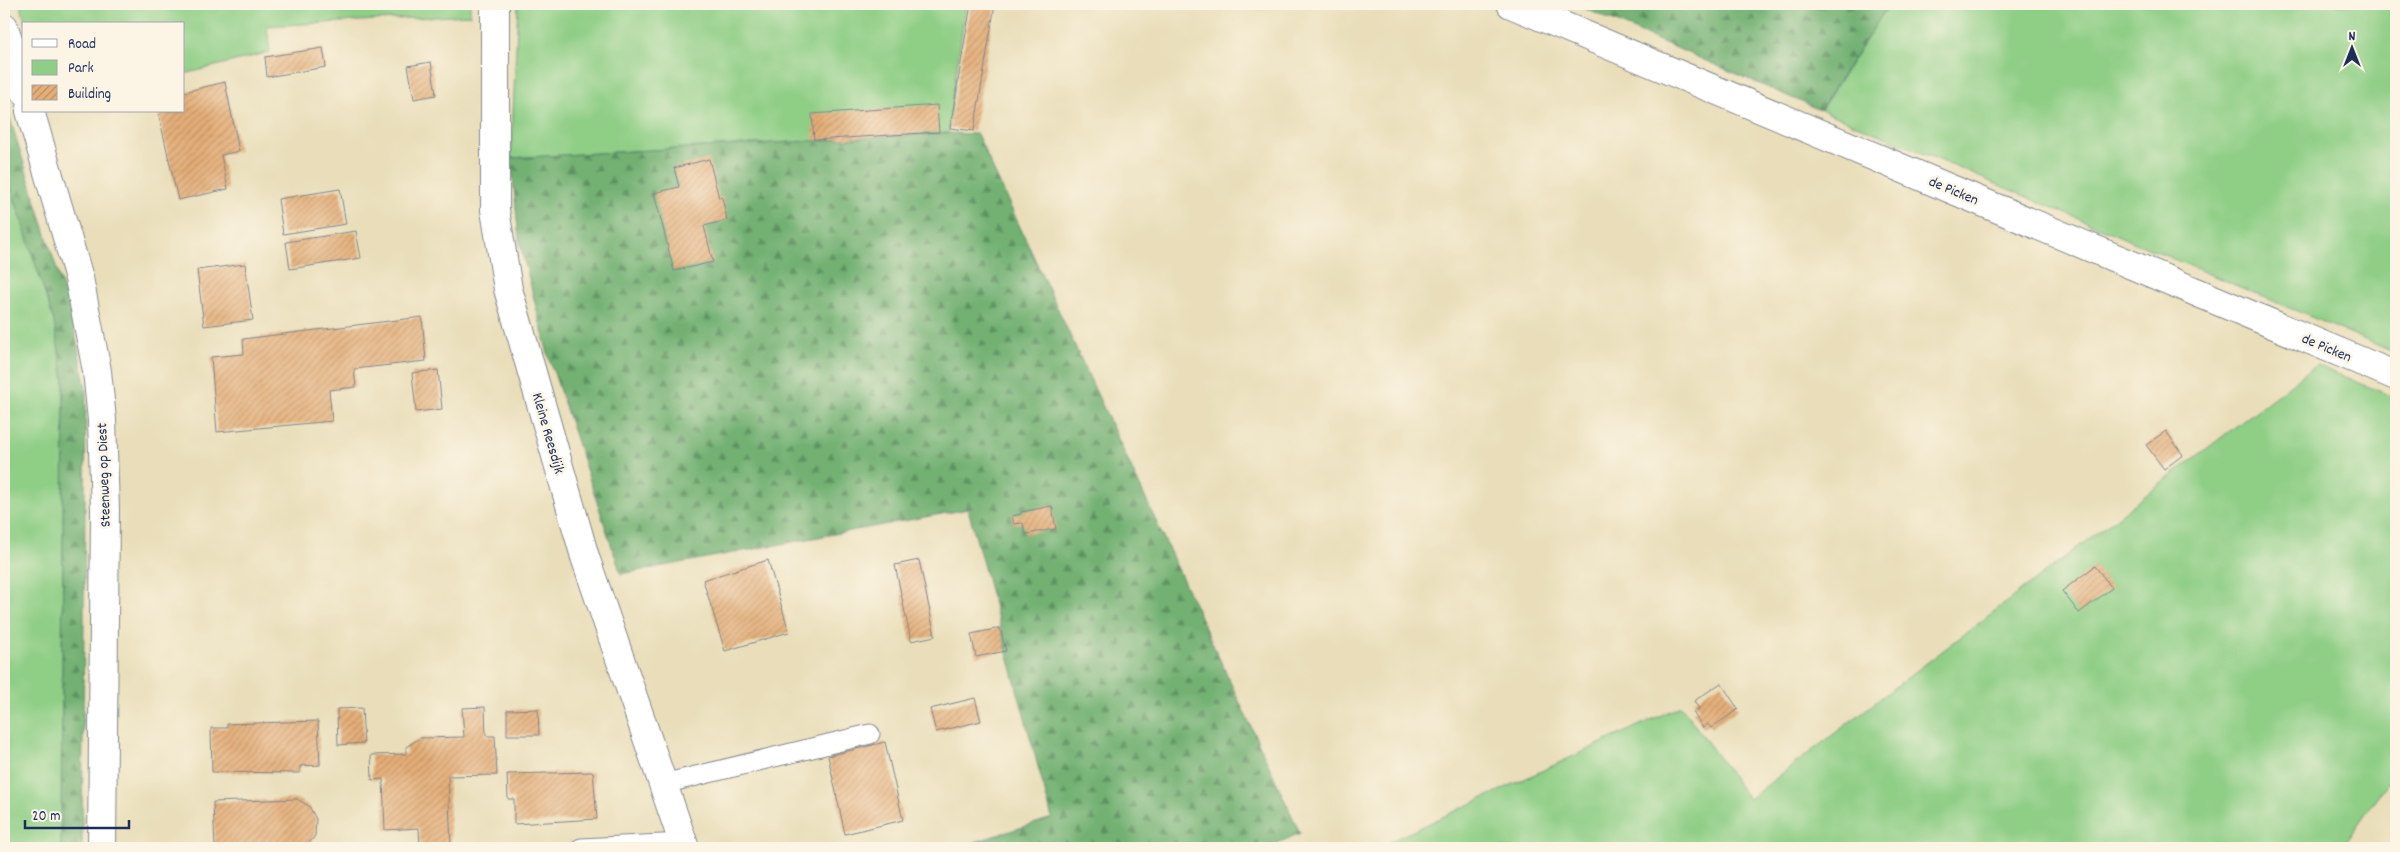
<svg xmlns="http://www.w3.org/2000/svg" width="2400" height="852" font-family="Dekko,sans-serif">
<defs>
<pattern id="forest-firs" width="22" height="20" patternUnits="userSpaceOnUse" patternTransform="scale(1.25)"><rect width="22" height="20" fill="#72b172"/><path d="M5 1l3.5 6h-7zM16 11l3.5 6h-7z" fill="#5d9061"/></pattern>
<pattern id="building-hatch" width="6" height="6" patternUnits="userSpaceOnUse" patternTransform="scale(1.25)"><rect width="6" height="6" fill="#e5ae77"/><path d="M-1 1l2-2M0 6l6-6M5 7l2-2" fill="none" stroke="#b98e65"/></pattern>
</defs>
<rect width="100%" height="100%" fill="#fcf5e5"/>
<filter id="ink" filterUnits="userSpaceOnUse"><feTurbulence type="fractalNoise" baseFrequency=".02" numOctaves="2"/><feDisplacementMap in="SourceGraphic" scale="10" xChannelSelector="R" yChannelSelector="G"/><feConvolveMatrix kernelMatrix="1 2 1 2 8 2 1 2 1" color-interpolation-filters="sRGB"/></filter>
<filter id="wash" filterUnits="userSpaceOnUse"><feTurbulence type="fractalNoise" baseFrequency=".0096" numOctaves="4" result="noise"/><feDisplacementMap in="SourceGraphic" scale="20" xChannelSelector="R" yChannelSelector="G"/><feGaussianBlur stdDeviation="1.12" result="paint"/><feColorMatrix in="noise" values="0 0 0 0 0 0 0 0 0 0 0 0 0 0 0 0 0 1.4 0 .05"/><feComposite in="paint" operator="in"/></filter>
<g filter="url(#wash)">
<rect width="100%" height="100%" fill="#e9deb9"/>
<g fill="#8ece85" stroke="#547e72">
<path d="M20 4H470V15L267 26 270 52 184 74V24H26Z"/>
<path d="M518 4H966L948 133 511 158Z"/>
<path d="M1889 4H2396V353L1821 110Z"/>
<path d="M4 165 54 322 64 380 61 848H4Z"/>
<path d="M2316 365 2396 398V771L2341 848H1393L1389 842 1681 706 1749 799Z"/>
</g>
<g fill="url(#forest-firs)" stroke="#467068">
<path d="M1574 4H1889L1820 110Z"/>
<path d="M4 99 72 318 86 389 82 848H61L64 380 54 322 4 165Z"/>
<path d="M948 133 977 134 1300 833 1267 848H955L1052 818 968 509 621 574 549 358 519 240 511 158Z"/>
</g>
<g id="blocks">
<g fill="url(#building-hatch)">
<path d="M971 4H995L974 131 950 128Z"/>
<path d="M323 48 326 67 267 77 265 57Z"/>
<path d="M431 62 436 95 414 99 408 66Z"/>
<path d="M225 82 239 151 221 155 228 189 178 200 158 111H184V92Z"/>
<path d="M937 105 939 132 814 140 812 114Z"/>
<path d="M709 159 719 198 722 197 727 220 704 226 713 262 674 271 654 193 679 187 674 168Z"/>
<path d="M340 189 346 224 283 234 278 199Z"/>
<path d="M356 231 361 258 290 269 286 242Z"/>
<path d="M245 264 253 320 204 326 197 270Z"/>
<path d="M422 317 426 361 354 369 356 387 329 390 332 421 217 432 211 357 244 354 243 339Z"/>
<path d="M438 370 442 409 416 412 412 373Z"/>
<path d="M2166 431 2183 455 2164 469 2146 445Z"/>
<path d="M1052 506 1056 529 1025 534 1023 523 1014 524 1012 516 1021 514V512Z"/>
<path d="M768 560 789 632 725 651 703 580Z"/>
<path d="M919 560 935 636 911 641 895 565Z"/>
<path d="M2095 566 2112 588 2079 613 2062 591Z"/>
<path d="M1000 628 1006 651 976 657 971 634Z"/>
<path d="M1721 683 1738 709 1711 728 1708 724 1703 728 1693 712 1699 709 1694 701Z"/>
<path d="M975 698 981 721 936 732 930 709Z"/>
<path d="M485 707 486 736H495L497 775 448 776 451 848H420L419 828 385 830 383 779 372 780 371 755 406 754V747L420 738 464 737 462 708Z"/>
<path d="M362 708 364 743 338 745 337 709Z"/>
<path d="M538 709 539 735H507V710Z"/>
<path d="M318 721 320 765 300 766V773L212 772 211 728H227V724Z"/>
<path d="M885 742 903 820 845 834 828 756Z"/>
<path d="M593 772 597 819 514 824V799H508L507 774Z"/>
<path d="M297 799 309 806 316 819 315 836 305 848H215L213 802Z"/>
</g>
</g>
</g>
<g filter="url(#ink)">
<use href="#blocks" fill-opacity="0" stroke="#82868c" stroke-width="1"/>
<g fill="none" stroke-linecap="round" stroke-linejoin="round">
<g stroke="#82868c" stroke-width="21">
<g id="service">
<path d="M663 784 870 734"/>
<path d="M581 848 683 843"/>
</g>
</g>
<g stroke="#82868c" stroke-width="30">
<g id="minor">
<path d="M495 4V210L508 289 585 557 685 848"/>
<path d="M1511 4 2396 376"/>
<path d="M4 27 24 91"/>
<path d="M30 111 79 278 97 371 102 420 105 510 102 848"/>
</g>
</g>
<use href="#service" stroke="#fff" stroke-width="19"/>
<use href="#minor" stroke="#fff" stroke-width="28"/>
</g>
</g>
<g text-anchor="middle" stroke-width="5" stroke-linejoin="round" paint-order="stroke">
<g font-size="15" fill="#1b2f5e" stroke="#fcf5e5">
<text transform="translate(1954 190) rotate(23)" y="5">de Picken</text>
<text transform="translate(2327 347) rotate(23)" y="5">de Picken</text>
<text transform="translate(549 433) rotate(74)" y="5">Kleine Reesdijk</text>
<text transform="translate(103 475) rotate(-92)" y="5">Steenweg op Diest</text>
</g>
</g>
<rect width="2400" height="852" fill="none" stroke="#fcf5e5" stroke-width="20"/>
<rect x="22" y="22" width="162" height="90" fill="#fcf5e5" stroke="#a2a6af"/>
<rect x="32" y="39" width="25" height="8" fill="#ffffff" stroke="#a2a6af"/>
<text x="68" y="48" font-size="15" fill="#1b2f5e">Road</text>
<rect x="32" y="60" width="25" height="15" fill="#8ece85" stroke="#a2a6af"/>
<text x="68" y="72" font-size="15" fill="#1b2f5e">Park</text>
<rect x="32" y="85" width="25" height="15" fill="url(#building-hatch)" stroke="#a2a6af"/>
<text x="68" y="98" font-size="15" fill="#1b2f5e">Building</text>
<g transform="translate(2352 48)" stroke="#fcf5e5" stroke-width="4" paint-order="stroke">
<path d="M0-4L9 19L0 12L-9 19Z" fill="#1b2f5e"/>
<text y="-8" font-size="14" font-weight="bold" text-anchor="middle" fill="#1b2f5e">N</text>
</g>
<path d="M25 820v8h104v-8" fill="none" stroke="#1b2f5e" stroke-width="2.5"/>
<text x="32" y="820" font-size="15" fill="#1b2f5e" stroke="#fcf5e5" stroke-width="4" paint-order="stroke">20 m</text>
</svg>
